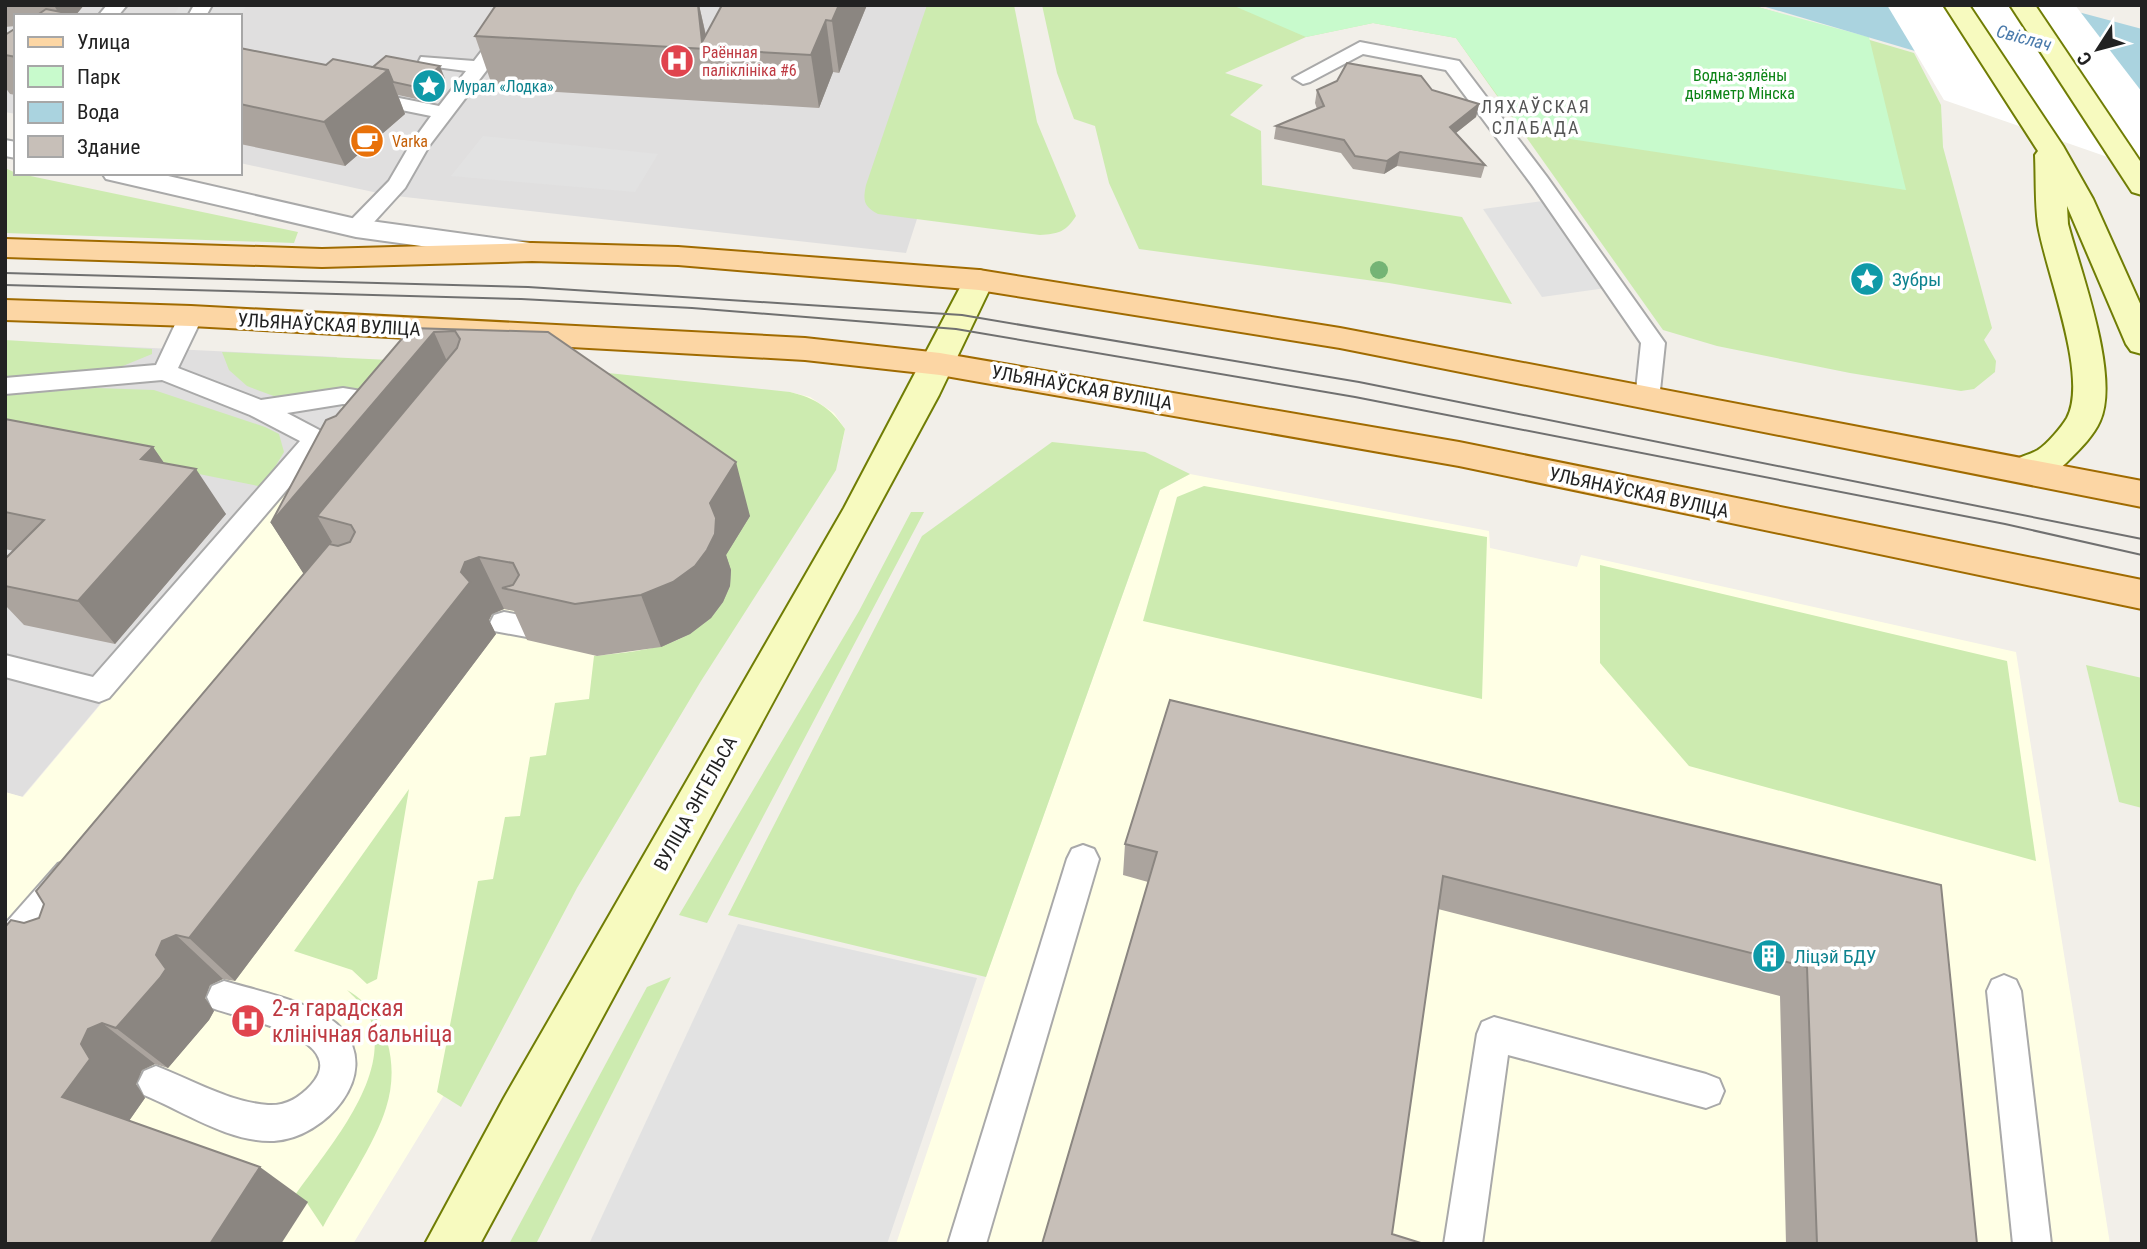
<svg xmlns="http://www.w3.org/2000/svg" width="2147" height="1249" font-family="'Roboto Condensed',sans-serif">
<rect width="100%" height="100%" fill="#f2efe9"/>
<g fill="#e0dfdf">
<path d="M5 5H986L906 253 387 195 240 163V16H16V114L5 112Z"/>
<path d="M5 341 337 357 334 395 342 404 340 419 22 797 5 792Z"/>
</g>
<g fill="#ffffe5">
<path d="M314 381 790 392 810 397 834 413 845 429 842 444 353 1244H5V792L23 797 340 419 342 404Z"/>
<path d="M1190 474 1489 531 1490 548 1577 567 1581 555 2016 652 2110 1244H896L987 974 1160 490Z"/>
</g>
<g fill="#cdebb0">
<path d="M927 5H1014L1037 122 1076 216C1066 232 1058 234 1040 235L878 214C863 206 863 200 866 185Z"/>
<path d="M1042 5H1751L1914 53 1941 105 1943 147 1992 328 1984 340 1996 361 1995 372 1974 389 1961 391 1850 373 1717 346 1663 330 1456 38 1373 23 1306 37 1225 73 1263 85 1230 115 1261 131 1262 185 1462 217 1512 304 1389 283 1139 249 1109 183 1095 126 1074 119 1057 73Z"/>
<path d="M5 168 16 173 298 232 294 243 5 233Z"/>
<path d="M5 340 152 349V354L118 368 5 378Z"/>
<path d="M222 352 560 368 790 392C815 398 831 408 845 429L836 470 701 681 577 888 461 1107 437 1092 478 881 493 879 505 817 520 816 530 757 546 755 555 703 589 699 594 656C654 650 702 646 730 586L422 398 334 389 279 398 247 386 229 370Z"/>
<path d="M96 388 154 390 265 427 279 434 284 452 263 487 5 435V395Z"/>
<path d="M1052 442 1145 452 1190 474 1160 490 986 977 728 915 922 536Z"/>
<path d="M1204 486 1487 537 1482 699 1143 621 1177 497Z"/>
<path d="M911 512H924L707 923 679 915 859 611Z"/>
<path d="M1600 565 2007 661 2036 861 1689 766 1600 663Z"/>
<path d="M2086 665 2142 678V808L2119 802Z"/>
<path d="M409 789 377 979 367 984 352 970 294 951Z"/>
<path d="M671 977 536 1244H509L647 987Z"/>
<path d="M347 990C388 1013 400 1065 386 1108 376 1142 341 1194 323 1227L307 1203 294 1197C326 1150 400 1070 366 1010 361 1003 353 996 347 990Z"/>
</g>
<path fill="#c8facc" d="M1232 5H1750L1869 37 1906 190 1524 132 1456 38 1373 23 1306 37Z"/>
<g fill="#e2e2e2">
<path d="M180 5H247L240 17 173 16Z"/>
<path d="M483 136 658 154 635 192 451 176Z"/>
<path d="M1543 201 1606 288 1542 297 1483 209Z"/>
<path d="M738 924 977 978 887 1244H589Z"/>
</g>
<path fill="#aad3df" d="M1759 5H2052L2142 29V118Z"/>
<path fill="#fff" d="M1887 5H2075L2142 92V169L1944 100Z"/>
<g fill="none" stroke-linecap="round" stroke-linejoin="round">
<g stroke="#a9a9a9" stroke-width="4">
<g id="lane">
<path d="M107 5H127L118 16H98Z"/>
<path d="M194 5H212L206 16H188Z"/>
<path d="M517 5H560L551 10 531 12 429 146 405 188 364 233H348L345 228 348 223 389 181 410 145 431 116 357 101 354 97 357 93 364 91 439 106 466 71 421 65 419 61 421 57 474 61Z"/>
<path d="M1360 42 1459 61 1547 177 1665 343 1659 400 1656 406H1638L1635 400 1641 343 1532 185 1446 70 1363 54 1310 82 1303 84 1293 78Z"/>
<path d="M191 309 199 311 203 316 178 368 261 400 343 388 398 397 401 403 398 409 389 411 343 404 287 413 325 433 329 439 325 445 109 698 99 702 5 677V655L93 677 300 441 250 415 162 380 5 394V378L156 365 179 316 183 311Z"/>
<path d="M504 612 537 618 541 626 537 634 527 637 494 631 490 623 494 615Z"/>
<path d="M1083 845 1094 849 1099 859 986 1244H948L1067 859 1072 849Z"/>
<path d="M69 860 80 864 85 874 80 884 17 960 5 964V924L58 864Z"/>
<path d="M2004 975 2016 980 2021 991 2051 1244H2013L1987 991 1992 980Z"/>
<path d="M224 981C257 991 319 1003 342 1029 382 1075 325 1138 274 1141 230 1143 183 1111 144 1095L138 1083 144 1071 156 1066C192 1080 229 1102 268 1105 286 1106 299 1098 311 1085 353 1038 240 1019 212 1008L207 997 212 986Z"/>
<path d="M1494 1017 1706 1074 1719 1079 1724 1091 1719 1103 1706 1108 1508 1055 1482 1244H1444L1477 1034 1482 1022Z"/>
</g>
</g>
<g stroke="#a9a9a9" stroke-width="4">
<g id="street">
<path d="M5 140 16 142V158L5 156Z"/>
<path d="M102 173H155L356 219 530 243 541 245 545 252 541 259 530 261 356 237 106 179Z"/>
</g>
</g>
<g stroke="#707d05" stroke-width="4">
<g id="secondary">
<path d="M1944 5H1969L2063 146 2093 199 2142 308V354L2131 351 2126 344 2067 206 2068 224C2081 273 2120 376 2100 421 2094 435 2081 448 2070 459 2057 474 2032 483 2013 478L2007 469C2015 456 2026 457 2038 450 2047 444 2061 428 2067 418 2089 376 2046 273 2038 225 2035 202 2036 178 2035 155L2038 151Z"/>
<path d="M2010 5H2035L2142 164V195L2132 192Z"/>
<path d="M979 270 990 273 994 280 939 395 480 1244H425L504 1098 844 508 964 280 968 273Z"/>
</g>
</g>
<g stroke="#a06b00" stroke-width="4">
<g id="primary">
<path d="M5 239 322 249 532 243 678 247 979 270 1340 328 2142 481V507L1340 348 979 290 678 265 532 261 322 267 5 257Z"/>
<path d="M5 300 191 306 805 338 940 353 1459 442 2142 580V609L1459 466 940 375 805 360 191 326 5 320Z"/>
</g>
</g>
<use href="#lane" fill="#fff" fill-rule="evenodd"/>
<use href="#street" fill="#fff" fill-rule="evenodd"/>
<use href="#secondary" fill="#f7fabf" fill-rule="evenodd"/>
<use href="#primary" fill="#fcd6a4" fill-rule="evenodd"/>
<g stroke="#707070" stroke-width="2">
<path d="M5 273 528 287 962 315 1359 382 2142 539"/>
<path d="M5 285 521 299 692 308 956 329 1355 397 2005 524 2142 555"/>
</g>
</g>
<circle fill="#74b475" cx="1379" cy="270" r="9"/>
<g fill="#aba49e">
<path d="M5 5H84L76 15 81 16H16V26L5 27Z"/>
<path d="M496 5H699L706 35 867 5 839 73 833 72 819 108 493 88 475 36Z"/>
<path d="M16 28V95L10 94 5 87V35Z"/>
<path d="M240 48 326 65 445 79 421 100 398 95 405 114 345 166 240 144Z"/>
<path d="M1317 90H1432L1479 104 1476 117 1456 133 1485 165 1481 178 1397 166 1384 174 1353 169 1341 153 1274 139 1276 126 1317 109 1315 103Z"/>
<path d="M411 328 548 332 750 516 726 555 731 570 730 586 723 602 711 618 690 634 661 647 597 656 527 640 514 611 504 609 492 614 489 620 496 634 235 981 223 979 210 985 205 998 214 1011 209 1020 168 1068 155 1064 142 1070 136 1084 145 1098 129 1121 308 1202 5 1244 24 923 39 918 304 574 271 523 336 416Z"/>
<path d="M5 419 153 447 164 463 226 514 115 644 24 625 5 605V559L14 551 5 549Z"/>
<path d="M1125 844 1941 885 1977 1244H1786L1780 996 1438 909 1042 1244 1148 882 1123 875Z"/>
</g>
<g fill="#8b8681">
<path d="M54 5H84L75 16H60Z"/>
<path d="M698 5H699L707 41 702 42Z"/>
<path d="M839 5H867L839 73 832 21Z"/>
<path d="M826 20 833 72 819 108 811 55Z"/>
<path d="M440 66 445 79 421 100 416 87Z"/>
<path d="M388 70 405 114 345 166 324 122Z"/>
<path d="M1479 104 1476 117 1447 140 1450 127Z"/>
<path d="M1400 152 1397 166 1384 174 1387 161Z"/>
<path d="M434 332 458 386 317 516 332 542 305 576 271 523Z"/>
<path d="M153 447 180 486 196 469 226 514 115 644 78 601 141 459Z"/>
<path d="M736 462 750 516 726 555 731 570 730 586 723 602 711 618 690 634 661 647 641 595 710 503Z"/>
<path d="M479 557 504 609 492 614 489 620 496 634 235 981 189 938 461 572 465 562Z"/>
<path d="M176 935 223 979 210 985 205 998 214 1011 209 1020 168 1068 116 1028 156 955 162 941Z"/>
<path d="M102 1023 155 1064 142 1070 136 1084 145 1098 119 1135 62 1097 81 1044 88 1029Z"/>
<path d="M260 1167 308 1202 281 1244H210Z"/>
</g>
<g fill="#c7bfb8" stroke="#8b8681" stroke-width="2">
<path d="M496 5H698L702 42 722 5H839L832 21 826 20 811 55 475 36Z"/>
<path d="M46 9 81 16H36Z"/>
<path d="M16 28V57L5 55V35Z"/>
<path d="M240 48 326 65 333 59 388 70 324 122 240 104Z"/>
<path d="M386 56 440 66 416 87 393 82 388 70 373 67Z"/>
<path d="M1347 63 1421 76 1432 90 1479 104 1450 127 1485 165 1400 152 1387 161 1355 156 1344 140 1276 126 1324 106 1317 90 1337 81Z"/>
<path d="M411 328 548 332 736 462 710 503 716 518 715 534 707 550 695 566 673 582 641 595 575 604 502 588 513 585 519 575 513 563 479 557 465 562 461 572 470 582 189 938 176 935 162 941 156 955 166 969 160 978 116 1028 102 1023 88 1029 81 1044 90 1059 62 1097 260 1167 210 1244H5V927L11 920 24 923 39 918 44 904 36 891 329 544 338 546 350 542 355 532 351 525 317 516 457 348 460 339 455 331 434 332 271 523 326 420 336 416Z"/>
<path d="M5 419 153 447 141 459 196 469 78 601 5 586V559L44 520 5 512Z"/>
<path d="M1170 700 1941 885 1977 1244H1817L1807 967 1443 876 1392 1234 1424 1244H1042L1157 852 1125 844Z"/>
</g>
<defs>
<g id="hospital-disc" transform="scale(1.75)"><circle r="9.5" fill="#e0444e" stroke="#fff"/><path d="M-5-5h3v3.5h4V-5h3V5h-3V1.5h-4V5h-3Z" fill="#fff"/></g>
<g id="sight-disc" transform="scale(1.75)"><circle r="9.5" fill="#0f9aa8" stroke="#fff"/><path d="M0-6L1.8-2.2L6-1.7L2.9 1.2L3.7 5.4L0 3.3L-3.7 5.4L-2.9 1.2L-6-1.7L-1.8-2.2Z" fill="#fff"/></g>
<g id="cafe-disc" transform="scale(1.75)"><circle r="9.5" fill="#e8710a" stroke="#fff"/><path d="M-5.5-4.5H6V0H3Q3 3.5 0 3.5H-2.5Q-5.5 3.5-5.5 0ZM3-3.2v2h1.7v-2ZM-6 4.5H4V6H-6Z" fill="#fff"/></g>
<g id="building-disc" transform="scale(1.75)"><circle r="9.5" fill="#0f9aa8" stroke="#fff"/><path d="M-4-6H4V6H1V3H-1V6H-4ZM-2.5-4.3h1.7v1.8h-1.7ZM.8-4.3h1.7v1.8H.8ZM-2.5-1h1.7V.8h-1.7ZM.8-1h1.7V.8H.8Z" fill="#fff"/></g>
</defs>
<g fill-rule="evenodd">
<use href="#hospital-disc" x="677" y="61"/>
<use href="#sight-disc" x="429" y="86"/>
<use href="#cafe-disc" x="367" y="141"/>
<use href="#sight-disc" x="1867" y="279"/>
<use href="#building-disc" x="1769" y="956"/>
<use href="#hospital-disc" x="248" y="1021"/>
</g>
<g text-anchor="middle" stroke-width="7" stroke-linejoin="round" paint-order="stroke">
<g font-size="16" fill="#be3a42" stroke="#fff" text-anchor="start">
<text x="702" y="58">Раённая<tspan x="702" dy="18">паліклініка #6</tspan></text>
</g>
<g font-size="16" fill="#0c8416" stroke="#fff">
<text x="1740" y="81">Водна-зялёны<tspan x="1740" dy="18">дыяметр Мінска</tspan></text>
</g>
<g font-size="16" fill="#0d838f" stroke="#fff" text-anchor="start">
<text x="453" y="92">Мурал «Лодка»</text>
</g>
<g font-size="16" fill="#c56008" stroke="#fff" text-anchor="start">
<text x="392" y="147">Varka</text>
</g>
<g font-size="18" font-style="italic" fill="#4a7aab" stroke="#fff">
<text transform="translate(2024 38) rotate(15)" y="6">Свіслач</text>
</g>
<g font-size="18" letter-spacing="2" fill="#555" stroke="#fff">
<text x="1536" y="113">ЛЯХАЎСКАЯ<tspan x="1536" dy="21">СЛАБАДА</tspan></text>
</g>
<g font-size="19" fill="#0d838f" stroke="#fff" text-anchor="start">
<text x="1892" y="286">Зубры</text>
<text x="1794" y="963">Ліцэй БДУ</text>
</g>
<g font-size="19" fill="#222" stroke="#fff">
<text transform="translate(329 324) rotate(3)" y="7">УЛЬЯНАЎСКАЯ ВУЛІЦА</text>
<text transform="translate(1082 387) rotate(10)" y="7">УЛЬЯНАЎСКАЯ ВУЛІЦА</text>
<text transform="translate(1639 492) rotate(12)" y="7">УЛЬЯНАЎСКАЯ ВУЛІЦА</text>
<text transform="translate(695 803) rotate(-61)" y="7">ВУЛІЦА ЭНГЕЛЬСА</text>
</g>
<g font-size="23" fill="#be3a42" stroke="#fff" text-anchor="start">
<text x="272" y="1016">2-я гарадская<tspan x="272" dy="26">клінічная бальніца</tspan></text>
</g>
</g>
<rect width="2147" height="1249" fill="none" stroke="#222222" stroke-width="14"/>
<rect x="14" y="14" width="228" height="161" fill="#ffffff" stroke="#a7a7a7" stroke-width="2"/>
<rect x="28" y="37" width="35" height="10" fill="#fcd6a4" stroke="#a7a7a7" stroke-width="2"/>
<text x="77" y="49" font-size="21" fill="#222222">Улица</text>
<rect x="28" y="66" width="35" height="21" fill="#c8facc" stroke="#a7a7a7" stroke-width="2"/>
<text x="77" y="84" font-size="21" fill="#222222">Парк</text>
<rect x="28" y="102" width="35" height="21" fill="#aad3df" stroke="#a7a7a7" stroke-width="2"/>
<text x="77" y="119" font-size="21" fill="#222222">Вода</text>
<rect x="28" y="136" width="35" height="21" fill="#c7bfb8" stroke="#a7a7a7" stroke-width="2"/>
<text x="77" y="154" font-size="21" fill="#222222">Здание</text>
<g transform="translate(2098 49) rotate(234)" stroke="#ffffff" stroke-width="5" paint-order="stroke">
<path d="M0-5L12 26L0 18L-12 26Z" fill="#222222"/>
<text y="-10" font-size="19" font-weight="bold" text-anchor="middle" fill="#222222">С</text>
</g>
</svg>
